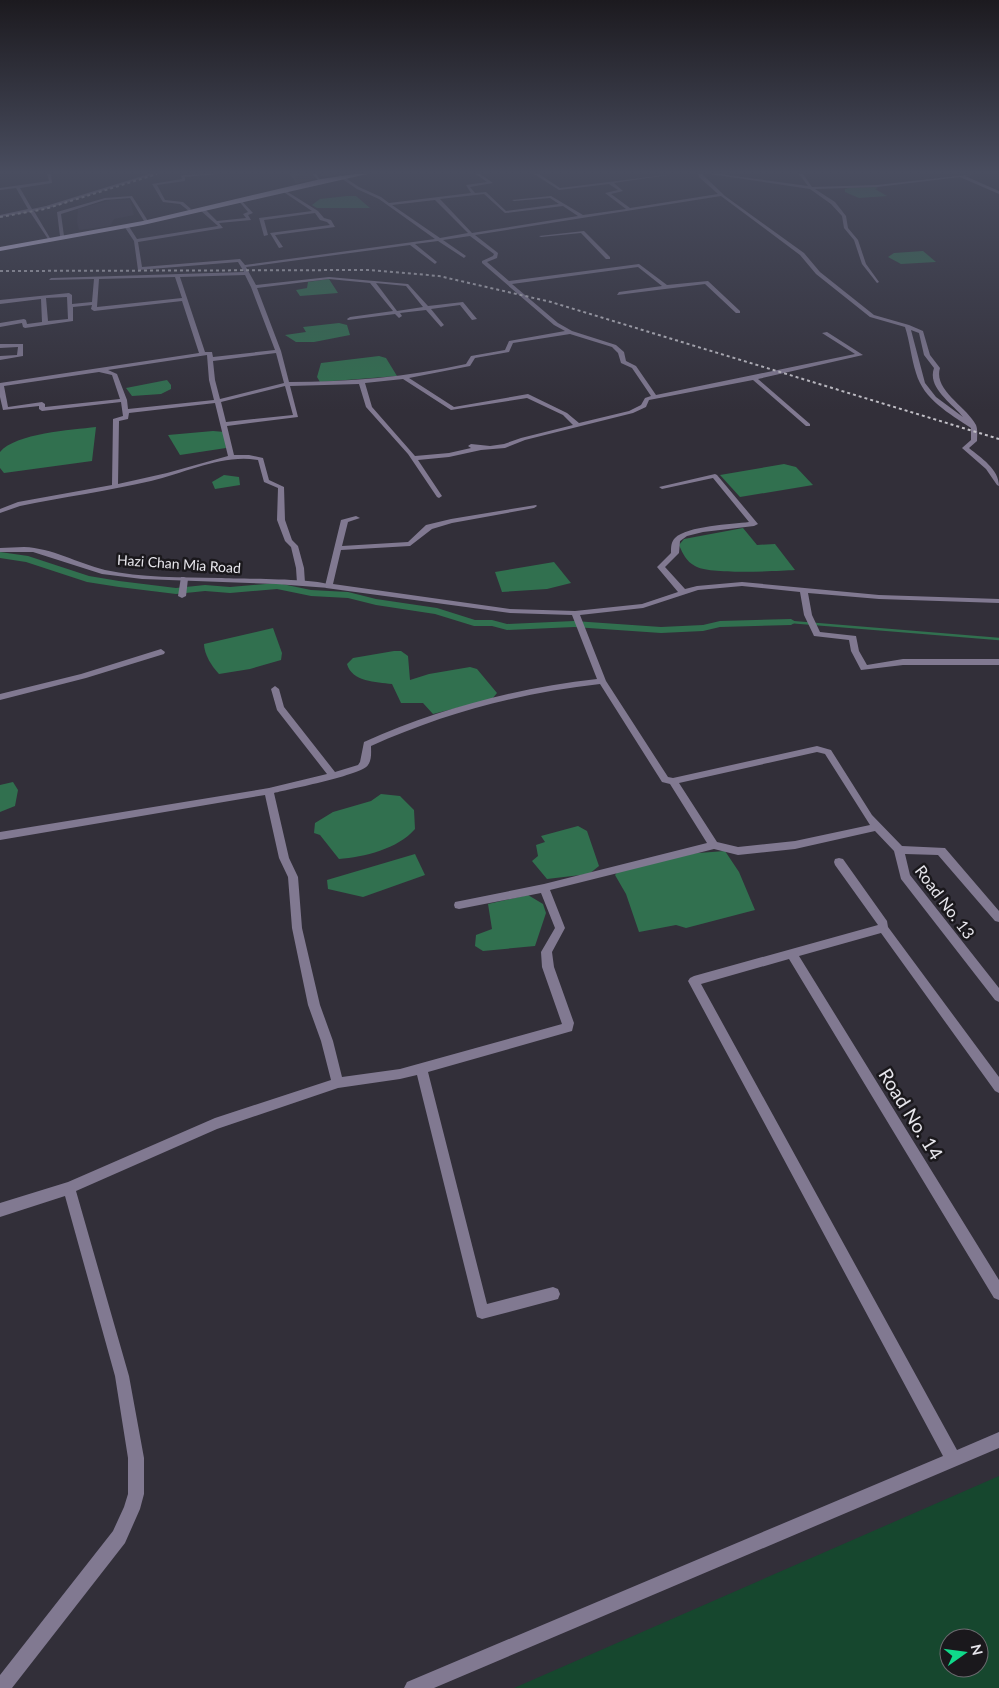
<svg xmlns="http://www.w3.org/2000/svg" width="999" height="1688" font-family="Lato,sans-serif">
<rect width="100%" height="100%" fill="#322f39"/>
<path fill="#3c3746" d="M111 200H130L134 215 114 219 110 226 79 230 77 222 78 209Z"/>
<path fill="#16472e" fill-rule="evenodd" d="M999 1476V1688H514ZM949 1638H979V1668H949Z"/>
<g fill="#31704f">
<path d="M876 187 878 188 875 189 887 196 859 198 845 192V189L849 188Z"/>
<path d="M347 196H356L370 208H317L312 205 320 199Z"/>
<path d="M923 251 936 262 901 264 888 257 894 253Z"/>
<path d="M329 279 338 293 300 296 296 290 307 288 308 282Z"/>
<path d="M339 323 347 325 350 335 314 342H296L285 335 306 332 303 327Z"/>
<path d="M379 356 386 358 397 376 320 382 317 377 321 363Z"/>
<path d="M167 380 171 385V389L161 394 132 396 126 388Z"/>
<path d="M96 427 92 461 4 473 0 468V452C16 433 71 430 96 427Z"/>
<path d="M213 431 225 432 226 448 180 455 168 435Z"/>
<path d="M784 464 796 467 813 485 740 497 720 475Z"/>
<path d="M224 475 239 477 240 485 215 489 212 482Z"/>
<path d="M743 528 757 545 775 544 795 570C775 571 709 575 695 566 686 561 683 554 679 545L684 539Z"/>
<path d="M554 562 571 583 547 589 502 592 495 572Z"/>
<path d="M273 628 282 653 281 660 250 669 219 674C212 667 204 654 204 644Z"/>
<path d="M394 651H401L408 656 410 680 429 674 470 667 477 669 497 693 492 699 433 714 423 703H401L392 684C376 682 352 682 347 664L353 658Z"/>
<path d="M13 782 18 790 15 806 0 812V785Z"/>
<path d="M381 794 400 796 414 810 415 829C398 849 364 857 339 859L320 835 314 833 315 823 333 812 371 801Z"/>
<path d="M578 826 587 831 599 866 589 874 547 879 532 861 538 856 536 845 545 842 541 836Z"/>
<path d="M725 851 739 872 755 910 686 928 676 925 639 932 626 894 615 875 619 870 685 854Z"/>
<path d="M415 854 425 875 363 897 328 889 327 880Z"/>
<path d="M528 895 543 904 546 913 535 946 483 951 475 946 476 935 492 929 488 904Z"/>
</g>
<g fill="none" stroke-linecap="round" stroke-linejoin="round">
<path stroke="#31704f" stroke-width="2.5" d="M791 622 999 639"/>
<path fill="#31704f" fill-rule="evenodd" d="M0 552 28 556 89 576 119 581 176 588 205 585 230 587 277 583 311 590 348 592 376 599 437 608 475 620H492L507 624 574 621 661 627 703 625 720 621 791 619 796 622 791 625 720 627 703 631 661 633 574 627 507 630 492 626H474L435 614 376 605 348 598 311 596 277 589 230 593 205 591 176 594 119 587 87 582 26 562 0 558Z"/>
<g fill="#817991" fill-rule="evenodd">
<path d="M47 174H51L52 183 20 188 32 209 46 206 149 174H155L49 208 34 211 50 238 48 239 30 212 0 217V215L28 209 16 188 0 190V188L49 181Z"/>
<path d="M218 174 185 177V181L157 185 165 200 183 202 191 209 189 211 180 204 163 202 152 184 182 179 181 176 183 175Z"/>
<path d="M476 174H480L493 183 470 187 475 193 486 192 506 211 559 204 550 198 514 201 512 200 551 196 583 215 626 209 605 193 618 190 609 184 559 190 534 174H539L560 188 674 174 614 183 623 191 611 194 630 208 718 194 699 177 698 174H702L725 196 804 253 820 272 874 315 909 325 923 331 930 355 940 368C933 390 967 407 976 425 978 430 977 436 977 441L969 448C981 458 999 469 999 486L997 485 986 469 962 448 971 440V428C949 413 924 400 916 373 911 358 910 342 905 327L870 317 816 274 800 255 721 196 475 235 498 253 497 258 487 262 509 281 639 264 667 285 708 281 740 311V313H736L705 284 617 295 619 292 662 286 638 267 512 284 558 323 572 331 616 345 624 352 626 361 636 366 656 395 855 354 822 333 827 332 863 355 758 379 810 424V426H806L753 380 649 400 646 407 633 413 525 440 505 448 481 450 449 457 418 460 442 496 439 498 437 497 408 454 366 407 359 384 290 386 298 417 227 426 234 455H249L263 458 269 480 284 487 285 520 292 540 298 546 304 568 305 583 301 585 297 583 296 568 291 547 285 541 277 520 278 488 264 482 258 460C222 454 186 473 151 481 108 491 63 497 20 506L0 513V509L18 502 112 485 113 419 123 416 121 402 42 411 39 409V406L3 410 0 397V383L199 353 182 301 94 311 91 309 92 305 73 307V321L25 328 23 327 22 323 0 327V323L24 319 26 320 27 324 42 322 41 299 0 304V300L69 293 72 295V304L92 302 94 279 49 280 51 278 244 272 238 262 138 270 134 241 124 226 128 225 137 239 218 226 200 210V208H204L217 221 246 218 243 214 248 212 238 200 240 199 253 213 248 215 251 220 219 223 223 228 138 242 142 267 240 259 245 265 435 239 379 199 357 189 338 176 341 175 359 187 381 197 389 203 471 193 466 185 487 182ZM484 194 505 213 563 206 578 216 472 233 440 199ZM435 200 468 233 440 238 392 205ZM470 236 494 254 493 256 482 261V263L554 325 565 331 509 341 505 350 471 356 466 364C407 377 349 382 289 382L281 351 257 288 329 279 370 283 393 311 350 317 347 319 348 320 395 314 399 318 402 316 400 313 426 310 441 327 444 325 431 309 460 305 472 320 477 319 463 302 428 306 408 284 329 277 256 285 246 267 410 245 435 264 437 262 415 244 438 241 464 258 466 256 443 240ZM245 275 251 287 275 350 213 357 212 352H205L180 277ZM175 277 182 298 97 307 99 279ZM376 283 406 286 423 307 397 311ZM67 297 68 319 48 321 46 298ZM911 330 919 333 924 355 934 368C927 388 952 403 963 417L936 397 925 383ZM570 334 612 347 618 353 621 363 632 368 651 396 645 398 641 405 629 411 579 423 567 413 528 394 454 407 409 378 470 366 475 358 509 352 513 343ZM276 353 284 383 220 399 215 380 213 361ZM207 355 209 380 214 400 128 409 127 400 117 374 108 370ZM99 372 112 375 120 399 45 407V404L42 402 8 407 4 386ZM403 379 451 410 527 398 563 415 573 425 521 438 504 444 490 446 471 444 468 446 471 448 449 453 415 456 372 407 365 383ZM285 386 293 415 226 422 221 402ZM215 403 228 456 167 473 118 484 119 421 128 419 129 413Z"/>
<path d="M710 174H720L808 186 799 174H803L812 187 877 185 975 174 965 176 999 191V194L960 177 877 187 815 189 835 202 846 216 848 228 858 240 866 264 879 282 877 283 862 264 854 240 844 228 842 216 831 204 810 189Z"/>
<path d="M283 189 318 211 324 218 331 220 335 227 275 235 283 247 279 248 270 233 330 225 327 222 320 220 315 213 264 220 268 235 264 236 259 218 312 211 282 191Z"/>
<path d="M132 196 148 221H144L130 198 105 200 61 214 64 236 62 237 60 236 57 212 105 198Z"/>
<path d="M584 231 610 257V259H606L581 233 541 237 539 236Z"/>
<path d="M0 344H23V356L0 360V356L17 355 18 347 0 348Z"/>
<path d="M715 474 717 475 758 524 754 526 703 532 687 536 680 541 679 553 665 567 685 589 697 586 742 582 879 595 999 599V603L879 599 808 593 812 615 820 632 856 636 859 651 867 665 903 659H999V665H903L861 670 851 651 849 640 814 636 804 615 800 592 742 586 698 590 643 608 580 615 606 681 668 777 673 778 817 746 831 750 872 815 902 846 945 848 999 911V922L995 921 938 855 905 854 910 875 999 988V1002L995 1000 901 879 894 851 875 831 795 849 738 855 714 849 550 890 565 928 552 952 554 967 574 1023 572 1031 428 1072 487 1304 553 1287 558 1289 560 1294 558 1299 482 1319 477 1317 417 1075 400 1079 338 1088 217 1129 76 1191 129 1376 144 1458V1494L140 1509 125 1543 12 1688H0V1675L113 1531 124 1507 128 1494V1458L115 1376 65 1196 0 1217V1203L68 1182 215 1118 331 1080 321 1041 308 1005 292 928 288 877 279 858 265 795 0 840V832L269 788 327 774 277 710 271 689 275 686 279 689 284 707 335 772 358 765 360 762 364 742C438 709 516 688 597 679L572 615 510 613 326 588 325 586 341 520 356 516 360 518 348 522 342 546 408 542 426 525 451 519 536 505 537 506 534 508 452 523 432 529 410 546 341 550 333 584 510 609 575 611 642 604 678 592 657 567 671 553C671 547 671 542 675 538 687 526 732 524 749 522L713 478 662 489 659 487ZM600 684 662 782 670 784 707 843 544 884 455 902 454 905 455 908 459 909 541 893 555 928 541 952 542 967 562 1024 400 1069 342 1077 333 1041 320 1005 302 928 298 877 289 858 274 793C290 789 362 775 368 765 372 760 371 751 371 746 444 713 520 693 600 684ZM817 752 825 754 870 825 795 841 738 847 717 842 679 783Z"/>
<path d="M181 577H184L188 579 186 596 182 598 178 596Z"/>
<path d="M161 649 165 652 164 654 86 678 0 700V694L81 674Z"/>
<path d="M839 858 843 859 887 921 888 927 999 1077V1093L995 1091 881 933 799 956 999 1280V1300L994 1298 789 959 701 984 957 1450 999 1432V1448L434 1688H404L407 1682 943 1456 688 981 690 978 694 976 878 925 835 865 834 862 835 859Z"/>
</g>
<g fill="#817991" fill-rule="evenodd">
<path d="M312 174H316L322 182H320Z"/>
<path d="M24 547C52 548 77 563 105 570 141 578 182 577 219 578 238 579 322 578 333 586L329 588 276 584 142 579 102 574 33 552H0V548Z"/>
</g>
<path fill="#dfd2f7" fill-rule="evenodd" d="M355 174H367L143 225 0 251V247L143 221 321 179Z"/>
<g stroke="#c2c0c7" stroke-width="2" stroke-dasharray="3 3" stroke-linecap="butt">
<path d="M0 217 45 209 157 174"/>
<path d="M0 271 369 270 439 276 551 302 999 439"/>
</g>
</g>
<path fill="#504d56" d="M290 174H313L314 179 296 183Z"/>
<g fill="#413f46">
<path d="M302 174H313L314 179 296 183 295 176Z"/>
<path d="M320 174H335V175L321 177Z"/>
</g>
<linearGradient id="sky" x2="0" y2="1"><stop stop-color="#1c1a1f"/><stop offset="0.42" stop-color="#494d5f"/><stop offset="1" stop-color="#494d5f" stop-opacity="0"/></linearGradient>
<rect width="999" height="410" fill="url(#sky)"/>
<g text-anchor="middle" stroke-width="5" stroke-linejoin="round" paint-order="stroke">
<g font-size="14" fill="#e7e6ec" stroke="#1a181c">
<text transform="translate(179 564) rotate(4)" y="5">Hazi Chan Mia Road</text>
</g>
<g font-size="16" fill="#e7e6ec" stroke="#1a181c">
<text transform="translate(945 902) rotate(53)" y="6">Road No. 13</text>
</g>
<g font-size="19" fill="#e7e6ec" stroke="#1a181c">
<text transform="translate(911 1114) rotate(58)" y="7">Road No. 14</text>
</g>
</g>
<g transform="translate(964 1653) rotate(76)"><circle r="24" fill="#1a181c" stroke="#6c6a6f"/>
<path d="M0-4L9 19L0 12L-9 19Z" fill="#10d98a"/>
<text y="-8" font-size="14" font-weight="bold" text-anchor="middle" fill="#e7e6ec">N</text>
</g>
</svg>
